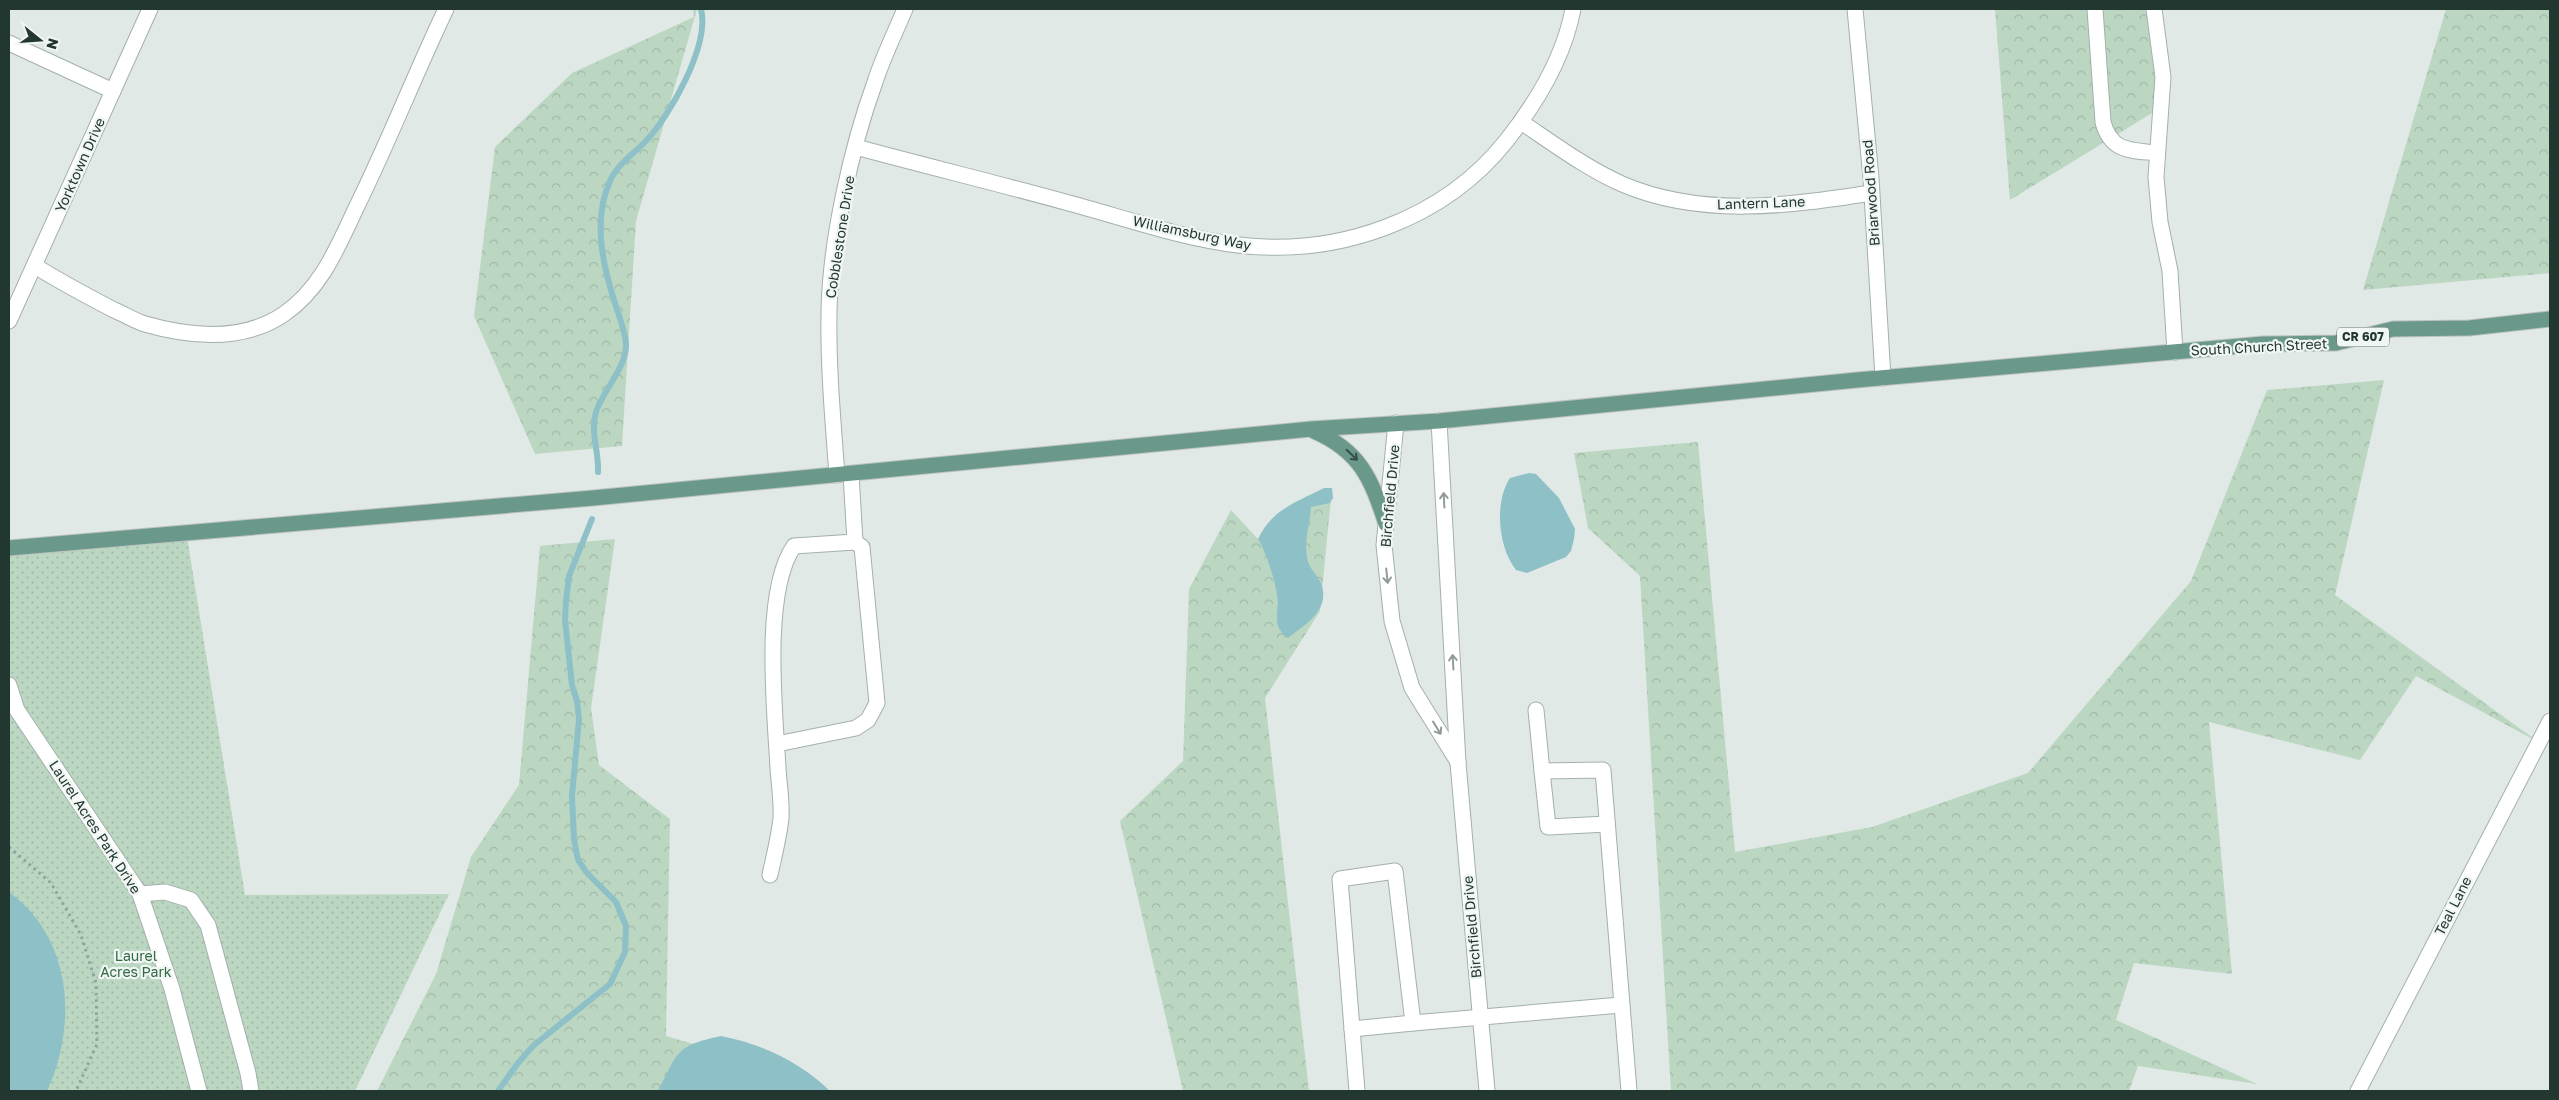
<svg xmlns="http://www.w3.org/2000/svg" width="2559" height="1100" font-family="'Golos Text',sans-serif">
<defs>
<pattern id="grass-dots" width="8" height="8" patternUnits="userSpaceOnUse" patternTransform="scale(1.25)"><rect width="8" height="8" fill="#bbd7c2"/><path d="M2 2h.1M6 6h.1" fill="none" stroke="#a0b9a7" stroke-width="1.8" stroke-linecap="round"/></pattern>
<pattern id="forest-crowns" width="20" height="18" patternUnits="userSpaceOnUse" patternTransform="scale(1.25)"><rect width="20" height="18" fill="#bbd7c2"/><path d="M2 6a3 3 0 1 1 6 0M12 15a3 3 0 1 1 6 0" fill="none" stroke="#a0b9a7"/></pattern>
</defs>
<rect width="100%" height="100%" fill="#e0e9e5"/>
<path fill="url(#grass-dots)" d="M186 531 245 895 449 894 355 1091H9V547Z"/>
<g fill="url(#forest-crowns)">
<path d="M693 9H697L636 221 622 446 535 454 474 316 495 147 572 73 694 17Z"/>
<path d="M1995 9H2156L2157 110 2010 200Z"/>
<path d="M2446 9H2550V273L2363 290Z"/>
<path d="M2384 380 2335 595 2540 743 2416 676 2360 760 2209 722 2232 974 2134 963 2116 1020 2257 1084 2138 1066 2129 1091H1671L1640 576 1588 528 1574 453 1698 442 1735 852 1872 827 2028 773 2191 581 2267 390Z"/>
<path d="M1332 488 1320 611 1265 698 1309 1091H1183L1120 821 1183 761 1189 589 1231 510 1258 539Z"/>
<path d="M615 539 591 708 599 765 670 819 666 1036 786 1071 815 1091H377L436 974 471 857 519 785 540 546Z"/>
</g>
<g fill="#8ec0c7">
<path d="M1529 473 1536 474 1559 498 1575 529 1574 539 1571 551 1566 557 1527 573 1516 570C1498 547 1494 502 1510 478Z"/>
<path d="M1324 488H1332L1333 498 1330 503 1311 507C1310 524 1304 539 1307 557 1308 568 1317 574 1321 583 1331 610 1306 624 1288 638 1270 625 1280 613 1277 595 1275 580 1266 552 1258 539 1272 509 1297 502 1324 488Z"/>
<path d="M9 892C72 938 78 1024 47 1091H9Z"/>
<path d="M721 1036C762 1044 800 1062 830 1091H658C679 1052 674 1046 721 1036Z"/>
</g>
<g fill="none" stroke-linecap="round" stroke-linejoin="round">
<g stroke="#8ec0c7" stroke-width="6">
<path d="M598 472C599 450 590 434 596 412 603 390 627 367 626 344 625 329 618 314 614 300 602 262 593 219 610 181 617 165 633 154 645 142 670 116 710 45 701 9"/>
<path d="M498 1091 518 1063 533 1046 610 984 625 952 626 926 616 902 587 873 578 860 574 839 572 796 579 719 577 701 572 685 565 620 566 601 569 576 592 519"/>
</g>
<g stroke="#a4b0ab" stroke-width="17">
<g id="minor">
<path d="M1855 9 1871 178 1883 378"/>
<path d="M2095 9 2103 122C2111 152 2130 150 2157 153"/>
<path d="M2154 9 2163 77 2156 177 2160 222 2170 271 2175 352"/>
<path d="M9 43 113 91"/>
<path d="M1521 122C1554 144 1586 168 1622 184 1701 218 1789 206 1871 193"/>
<path d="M856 147C926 166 996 183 1065 202 1122 217 1180 238 1238 245 1338 257 1444 220 1507 140 1537 102 1564 57 1573 9"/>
<path d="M35 266C61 282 87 296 114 310 124 314 135 321 145 324 190 337 243 342 284 314 322 288 338 246 357 206 389 141 415 74 446 9"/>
<path d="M9 321 150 9"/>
<path d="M1439 421 1458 763 1487 1091"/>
<path d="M1396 423 1384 545 1392 621 1412 688 1458 762"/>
<path d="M851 474 855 542"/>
<path d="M837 475C833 421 828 367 829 312 830 243 851 148 875 82 883 57 895 33 905 9"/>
<path d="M9 685 17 710 140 894 172 989 199 1091"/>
<path d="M1536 710 1542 771 1603 770 1629 1091"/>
<path d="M1542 771 1548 827 1607 824"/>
<path d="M770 875C774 856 779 837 781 818 782 802 779 784 778 768 775 712 762 592 794 546L855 542 862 547 877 703 868 720 856 728 777 744"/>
<path d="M140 894 165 892 191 900 208 925 248 1073 251 1091"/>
<path d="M1352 1029 1413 1023"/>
<path d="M1357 1091 1340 879 1395 871 1413 1023 1621 1005"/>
<path d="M2358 1091 2550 721"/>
</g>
</g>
<g stroke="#bdc3c1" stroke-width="17">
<g id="major">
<path d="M1314 431C1360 451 1371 478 1386 524"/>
<path d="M9 548 593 498 1311 429 1439 421 1857 380 2263 344 2336 343 2393 329 2469 328 2550 319"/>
</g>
</g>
<path stroke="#84a89c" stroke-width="3" stroke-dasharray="2.5 4" stroke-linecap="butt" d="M9 847 51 883 81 935 96 983 97 1044 76 1091"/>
<use href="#minor" stroke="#fff" stroke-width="15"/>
<use href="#major" stroke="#6a998c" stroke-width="15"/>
</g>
<defs><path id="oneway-shaft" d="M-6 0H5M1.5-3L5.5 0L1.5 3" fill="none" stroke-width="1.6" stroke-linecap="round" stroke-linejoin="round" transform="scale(1.25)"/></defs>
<use stroke="#355048" href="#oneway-shaft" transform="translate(1352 455) rotate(44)"/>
<g stroke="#919b98">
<use href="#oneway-shaft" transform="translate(1444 500) rotate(-93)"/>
<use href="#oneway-shaft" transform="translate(1387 576) rotate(84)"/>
<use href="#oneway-shaft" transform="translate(1453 662) rotate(-93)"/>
<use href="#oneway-shaft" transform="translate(1437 728) rotate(58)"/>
</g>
<g text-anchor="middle" stroke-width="4.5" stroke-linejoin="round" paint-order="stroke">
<rect fill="#f0f6f3" stroke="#60706b" stroke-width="1" x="2337" y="327.5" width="52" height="19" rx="4"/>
<g font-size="12" font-weight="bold" fill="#233731">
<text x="2363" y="341">CR 607</text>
</g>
<g font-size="14" fill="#233731" stroke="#f0f6f3">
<text transform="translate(80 165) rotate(-66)" y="5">Yorktown Drive</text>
<text transform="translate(1871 193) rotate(-94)" y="5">Briarwood Road</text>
<text transform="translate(1761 203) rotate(-2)" y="5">Lantern Lane</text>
<text transform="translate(1192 233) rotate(12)" y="5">Williamsburg Way</text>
<text transform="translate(840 237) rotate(-81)" y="5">Cobblestone Drive</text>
<text transform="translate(2259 347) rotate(-3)" y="5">South Church Street</text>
<text transform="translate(1390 496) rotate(-85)" y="5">Birchfield Drive</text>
<text transform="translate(95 827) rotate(57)" y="5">Laurel Acres Park Drive</text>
<text transform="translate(2453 906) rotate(-63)" y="5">Teal Lane</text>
<text transform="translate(1472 927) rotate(-95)" y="5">Birchfield Drive</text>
</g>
<g font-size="14" fill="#326846" stroke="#f0f6f3">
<text x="136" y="961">Laurel<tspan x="136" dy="16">Acres Park</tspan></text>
</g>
</g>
<rect width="2559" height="1100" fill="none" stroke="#233731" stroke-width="20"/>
<g transform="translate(40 40) rotate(107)" stroke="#f0f6f3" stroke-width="4" paint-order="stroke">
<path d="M0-4L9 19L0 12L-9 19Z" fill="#233731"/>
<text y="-8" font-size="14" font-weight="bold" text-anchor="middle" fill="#233731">N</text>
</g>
</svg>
